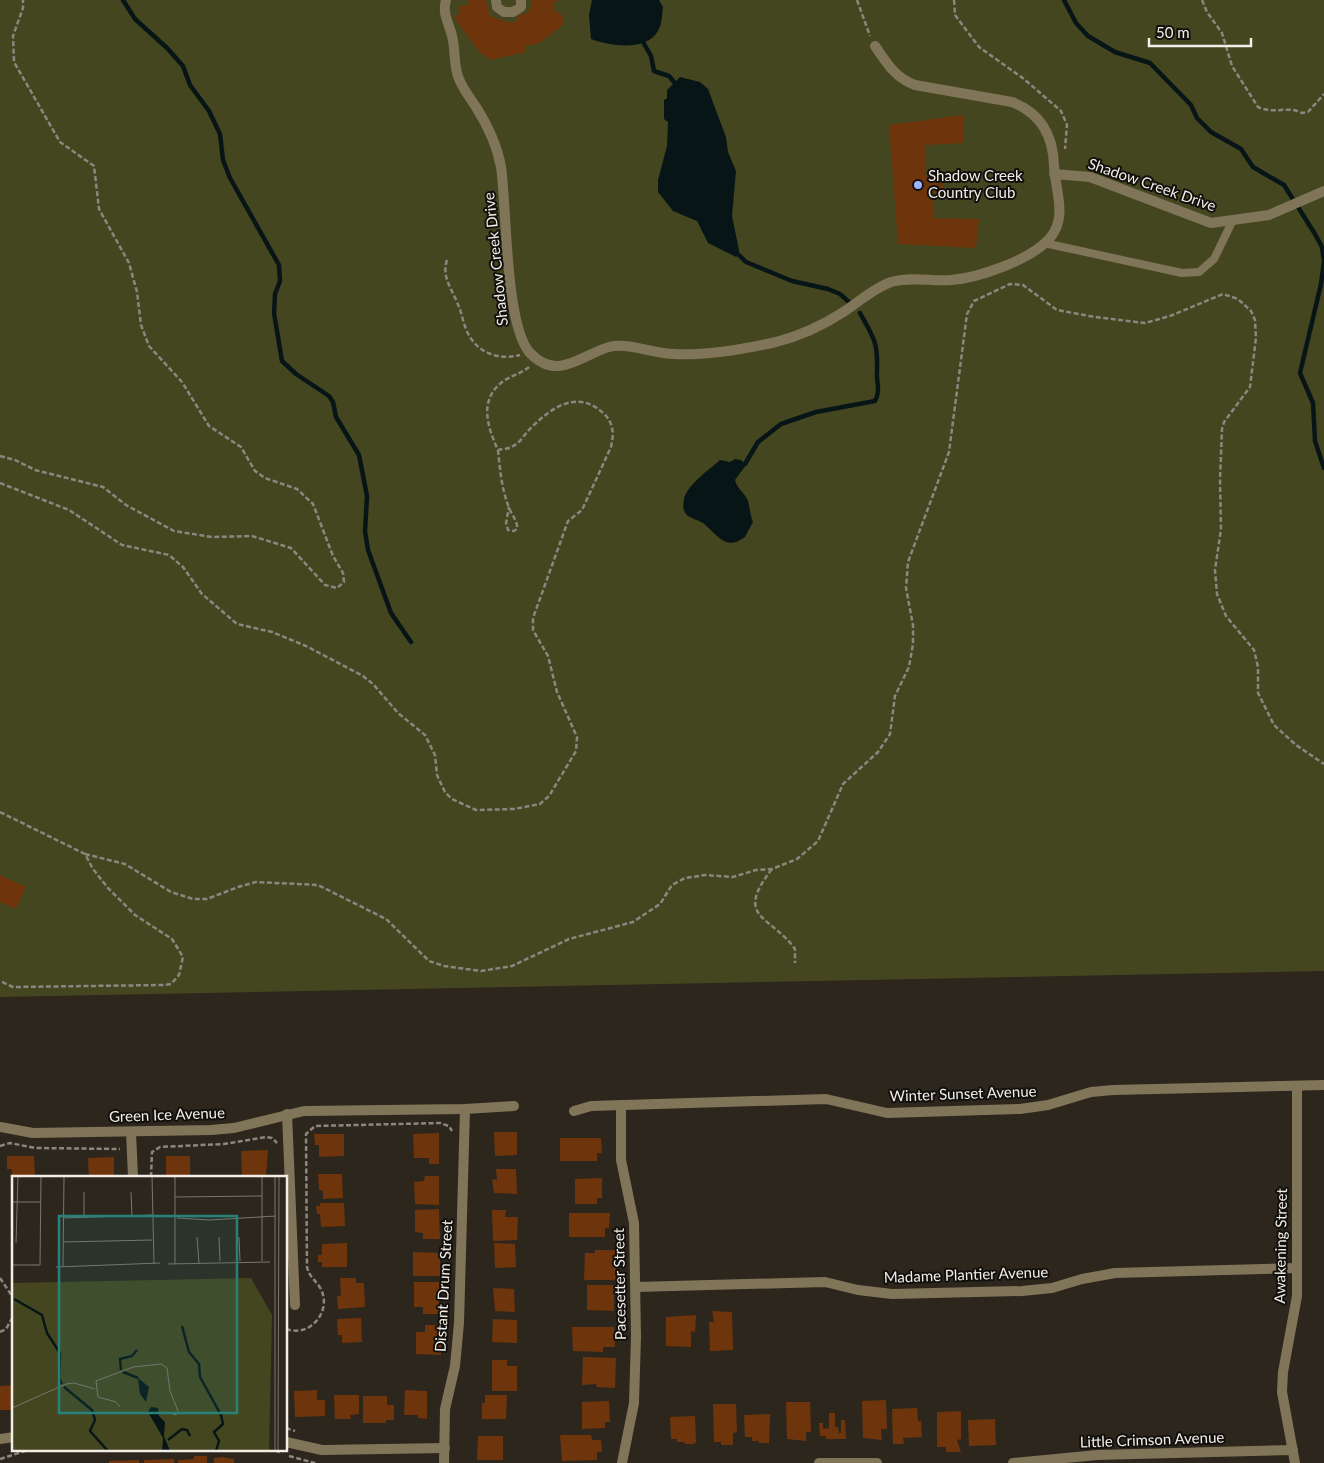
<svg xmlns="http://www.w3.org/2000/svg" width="1324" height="1463" font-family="Lato,sans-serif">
<rect width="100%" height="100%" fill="#2d261d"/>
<path fill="#444620" d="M0 0H1324V971L0 997Z"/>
<g fill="#081517">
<path d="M592 0H659L663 7C662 15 662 24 658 31 646 52 610 46 591 39L589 15Z"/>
<path d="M680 77 700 82 708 89 726 137 728 152 736 171 732 216 739 250V255L736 257 708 243 697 221 673 211 658 192V180L667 146 668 122 664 119V100L667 98V90Z"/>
<path d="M735 459 741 460 746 465 735 480C737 489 746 494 748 501 750 508 750 515 753 522L745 537C725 552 717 534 703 523 694 517 680 519 684 499 687 485 710 469 720 460L730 462Z"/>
</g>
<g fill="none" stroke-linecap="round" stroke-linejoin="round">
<g stroke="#081517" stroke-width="4.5">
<path d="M123 0 135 19 167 48 183 66 190 85 209 111 220 134 223 160 230 178 279 265 280 281 275 294 274 313 282 361 296 374 329 396 333 402 336 417 359 455 367 496 365 531 368 550 391 613 411 642"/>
<path d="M1064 0 1076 23 1088 36 1115 52 1150 63 1191 105 1197 118 1211 132 1241 149 1253 167 1284 185 1315 234 1322 247 1324 261 1321 284 1300 373 1313 403 1315 441 1324 468"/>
<path d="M643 42 651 56 654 71 669 76 674 82"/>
<path d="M739 255 746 262 792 281 828 289 840 294 849 302"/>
<path d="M745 464 758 442 781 424 816 412 875 401C881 390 876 382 877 371 878 342 874 338 860 313"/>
</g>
</g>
<g fill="#6e350c">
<path d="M468 0H486L490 16 507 22H516L518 16 523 13 526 15 531 7 532 0H560L554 2 553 9 564 17V24L541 42 534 45H526L525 52 490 60 479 52 454 17 460 13 459 6 468 5Z"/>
<path d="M963 115 964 143 926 145 925 175 935 174 942 181 943 188 937 193H932L934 218 979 219 976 248 898 244 889 125Z"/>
<path d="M0 875 26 887 16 909 0 902Z"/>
<path d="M494 1132H517V1155L495 1156Z"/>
<path d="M439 1133V1164H429V1158H414L413 1134Z"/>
<path d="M314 1134H344V1156L319 1157V1145H315Z"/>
<path d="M560 1138H601L602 1153H597V1161H560Z"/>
<path d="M268 1150 266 1177 242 1175 241 1151Z"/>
<path d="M7 1156H34L35 1177H14L12 1181V1169H7Z"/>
<rect x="166" y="1156" width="24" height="21"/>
<path d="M114 1157V1177H89L88 1158Z"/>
<path d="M496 1169H516L517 1194 494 1193 492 1179 497 1180Z"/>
<path d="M318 1174H342L343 1198 323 1199V1191L319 1190Z"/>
<path d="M425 1176H439V1205L415 1204 414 1182 424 1181Z"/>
<path d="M602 1178V1198H597V1204H575V1179Z"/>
<path d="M320 1203H344L345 1226 321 1227 320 1214H317L316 1206H320Z"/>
<path d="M439 1209 440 1239H423V1233L415 1232V1210Z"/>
<path d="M492 1210H506L505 1217H518L517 1240 493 1241Z"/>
<path d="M569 1213H610L609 1228H605V1237H569Z"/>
<path d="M347 1243V1267H322V1262H318V1255H322V1244Z"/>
<path d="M494 1243 515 1244 516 1267 495 1268Z"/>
<path d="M595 1250H615L617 1280H584L585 1253H595Z"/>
<path d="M413 1252 440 1253V1276H413Z"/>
<path d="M340 1278H356V1283H364L365 1307 338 1309 337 1296H341Z"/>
<path d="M414 1282H439V1314H423V1307H414Z"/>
<path d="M587 1285H614V1311L587 1310Z"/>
<path d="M493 1288 514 1289 515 1312 495 1311Z"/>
<path d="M712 1311 732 1312 733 1350 710 1351 709 1322H714Z"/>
<path d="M696 1315 695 1332 691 1331V1347L666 1346V1317Z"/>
<path d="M361 1318 362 1342 342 1343V1335H338L337 1319Z"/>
<path d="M493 1319 517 1320V1343L492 1342Z"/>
<path d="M425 1325H441V1355L416 1354V1332H425Z"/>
<path d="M572 1327H614L615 1347H603V1352L573 1351Z"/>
<path d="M583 1357 616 1358 615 1388 597 1387 596 1384 582 1385Z"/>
<path d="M492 1360H507V1366H517V1391H492Z"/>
<path d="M14 1385V1410H0V1386Z"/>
<path d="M317 1390V1400H325V1416L295 1417 294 1391Z"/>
<path d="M405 1390 427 1391V1419L418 1418V1415H404Z"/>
<path d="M334 1395H359V1414L350 1415 351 1419H335Z"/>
<path d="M485 1395H507L506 1419H482V1403H485Z"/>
<path d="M363 1396H387V1405H394V1420H386V1423H363Z"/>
<path d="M886 1400 887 1429H881L882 1440 863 1438 862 1401Z"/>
<path d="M609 1401 610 1422H605V1428L582 1429V1402Z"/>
<path d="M786 1402H810L811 1432H806V1441L787 1439Z"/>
<path d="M713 1404H736L737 1432 733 1433V1445H721V1442H714Z"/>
<path d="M917 1408 918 1421H921L922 1437 903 1438 904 1444H893L892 1409Z"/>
<path d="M961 1411V1439L957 1440 961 1452H946V1447H937V1412Z"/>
<path d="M829 1413H835V1427H838L839 1433H841V1420H845L846 1439H826V1436H820L819 1423H823V1429L829 1428Z"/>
<path d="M770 1414 769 1443H759V1441H752V1437H745L744 1415Z"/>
<path d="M695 1416 696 1442 694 1444H685L684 1442H677V1439H671L670 1417Z"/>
<path d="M995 1419 996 1445 969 1446 968 1420Z"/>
<path d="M560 1435H591L592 1440H601L602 1452H597V1460L562 1461Z"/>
<path d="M478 1436H503V1460H477Z"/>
<path d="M194 1456H207V1463H178V1460L194 1459Z"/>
<path d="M222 1457 234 1459V1463H214V1458Z"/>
<path d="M174 1459V1463H144V1460Z"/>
<path d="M139 1460V1463H109V1461Z"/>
</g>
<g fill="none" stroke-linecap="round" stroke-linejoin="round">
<g stroke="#8c867f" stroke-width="2.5" stroke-dasharray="5 2.5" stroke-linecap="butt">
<path d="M857 0 870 36"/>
<path d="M954 0 955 15 979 47 1024 79 1061 111 1067 125 1065 149"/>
<path d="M1202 0 1207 12 1222 33 1232 66 1258 107C1276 115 1287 105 1302 113L1308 112 1324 94"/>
<path d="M447 260C441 278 453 290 459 307 462 314 463 322 466 329 475 352 497 361 520 355"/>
<path d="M498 450C500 470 502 492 510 510 513 517 518 522 517 529L514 531 508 530 506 523 509 507"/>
<path d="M0 456 15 460 35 470 103 487 126 505 174 531 212 537 252 536 291 548 325 585 337 588 344 582 343 573 333 556 313 504 297 489 265 478 255 471 241 447 209 426 182 382 149 346 141 325 137 292 129 263 99 209 94 166 60 142 14 62 13 36 23 8V0"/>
<path d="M0 483 69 510 122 545 169 555 183 567 202 594 237 624 272 632 306 646 363 676 373 684 398 713 425 735 435 755 437 775 445 792 452 799 476 810 514 809 540 804 549 796 576 751 577 737 557 692 548 656 533 630V618L568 521 582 510 611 447C614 434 614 422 602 412 576 389 549 409 529 430 524 435 520 443 513 446 509 449 503 449 498 450 487 426 478 398 505 380 513 375 522 373 529 367"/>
<path d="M0 812 85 854 93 869 108 888 135 915 172 939 183 957 179 975 171 984 163 985 13 987 0 981"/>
<path d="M85 854 125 864 171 892 193 899H207L238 887 256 882 318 885 386 919 429 961 444 966 481 971 512 966 569 939 633 922 660 904 672 885 685 878 705 875 733 877 756 870 772 869 797 859 818 841 843 784 878 752 890 734 895 696 909 667 913 644V625L906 588 908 562 949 452 967 314 974 301 1010 284 1023 285 1057 310 1095 317 1145 323 1170 316 1223 294 1238 299 1251 311 1255 320 1256 338 1250 387 1224 422 1222 429 1220 480 1221 529 1215 570 1217 594 1226 616 1254 650 1258 667V693L1274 725 1296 745 1324 764"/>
<path d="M772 869C733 919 771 915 795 949V963"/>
<path d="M0 1146 10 1143 35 1148 120 1149"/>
<path d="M151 1177 152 1152 160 1147 224 1144 266 1137 272 1138 277 1143"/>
<path d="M0 1278 14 1299"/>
<path d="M286 1329C295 1332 305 1331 312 1325 324 1316 328 1299 319 1286 314 1279 309 1276 307 1267L306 1134 315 1126 440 1123 449 1126 452 1131"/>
<path d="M0 1332 6 1329 14 1315"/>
<path d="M286 1428 295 1431"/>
<path d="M269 1449 280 1452"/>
<path d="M289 1456 315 1463"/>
<path d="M0 1459 25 1451 43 1449"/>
</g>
<path stroke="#807559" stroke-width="8" d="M1044 243 1182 273 1199 272 1214 259 1233 220"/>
<g stroke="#807559" stroke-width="10">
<path d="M446 0C442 14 449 23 452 36 456 51 453 65 459 79 463 89 470 98 476 107 488 126 497 145 501 167 507 208 505 326 530 353 558 382 581 355 609 347 629 342 653 354 674 354 706 356 744 349 776 342 800 336 825 324 845 311 860 301 874 288 891 282 912 276 931 282 951 280 978 278 1031 260 1050 238 1068 217 1055 190 1054 165 1053 135 1041 113 1012 102L915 85C895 78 887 63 875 46"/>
<path d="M496 0 497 7 504 12H513L521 7V0"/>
<path d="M1054 174 1090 177 1211 223 1269 215 1324 191"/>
<path d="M621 1105V1160L634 1223 636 1336 634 1403 622 1463"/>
<path d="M574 1111 591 1106 826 1099 887 1113 1020 1109 1048 1105 1091 1092 1113 1090 1324 1085"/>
<path d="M287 1114 295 1305"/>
<path d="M0 1127 33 1133 211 1130 234 1128 304 1111 465 1109 514 1106"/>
<path d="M131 1132 133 1177"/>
<path d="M636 1287 825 1282 858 1290 892 1294 1022 1291 1052 1288 1082 1279 1115 1273 1297 1268"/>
<path d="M0 1439 14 1437"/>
<path d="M286 1442 322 1450 445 1448"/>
<path d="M444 1463 445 1409 455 1366 459 1323 465 1109"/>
<path d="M819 1463H877"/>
<path d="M1013 1463 1097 1455 1293 1450"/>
<path d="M1295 1463 1282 1392 1283 1372 1297 1296V1086"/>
</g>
</g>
<circle fill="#9eb3fd" stroke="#12100c" stroke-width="2" cx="918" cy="185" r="5"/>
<g text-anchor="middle" stroke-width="4" stroke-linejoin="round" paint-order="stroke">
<g font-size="15" fill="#f2ede7" stroke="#12100c" text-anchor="start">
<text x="928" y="181">Shadow Creek<tspan x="928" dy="17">Country Club</tspan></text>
</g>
<g font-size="15" fill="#f2ede7" stroke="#12100c">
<text transform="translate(1152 185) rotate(19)" y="5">Shadow Creek Drive</text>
<text transform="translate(496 259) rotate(-96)" y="5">Shadow Creek Drive</text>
<text transform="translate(963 1094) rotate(-2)" y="5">Winter Sunset Avenue</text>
<text transform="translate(167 1115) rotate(-2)" y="5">Green Ice Avenue</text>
<text transform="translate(1281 1246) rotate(-89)" y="5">Awakening Street</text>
<text transform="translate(966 1275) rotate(-2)" y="5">Madame Plantier Avenue</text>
<text transform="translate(620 1284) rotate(-91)" y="5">Pacesetter Street</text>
<text transform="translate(444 1286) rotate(-87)" y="5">Distant Drum Street</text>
<text transform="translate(1152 1440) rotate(-2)" y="5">Little Crimson Avenue</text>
</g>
</g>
<g transform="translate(12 1176)">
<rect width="275" height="275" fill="#2d261d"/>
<path d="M239 102 260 139 257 275H0V107Z" fill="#444620"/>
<path d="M126 202 137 211 134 226 128 218ZM139 231 146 232 147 240 153 246 152 260 158 275H150L151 262 136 236Z" fill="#081517"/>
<path fill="none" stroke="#081517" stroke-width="2.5" d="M2 123 30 139 35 157 48 177 47 202 50 208M170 150 177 176 187 188 188 201 209 239 211 248 202 256 207 265 204 275M109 194 108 183 120 180 125 174M111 196 126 202M52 211 80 234 83 244 78 255 96 275M156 264 170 253 175 254 178 260"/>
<path fill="none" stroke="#7c766e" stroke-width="1" d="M140 0 142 88M250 0V85M119 16 120 40M163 21 250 20M0 26H29M72 41V16M51 42 142 39M165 42 198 44 264 40M185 61 187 87M207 61 208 85M227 61 228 85M51 66 140 64M4 67 6 0M156 88 258 86M163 88V0M0 89H28L29 0M44 91 148 87M51 91 52 0M108 231 104 226 86 221 84 205 121 191 149 188 155 192 158 215 166 235 164 239 155 236 159 238M0 232 54 208 62 207 83 213M263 275V0M266 275 267 0"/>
<path fill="#26827a" fill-opacity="0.15" stroke="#26827a" stroke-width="2.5" d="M47 40H225V237H47Z"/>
<rect width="275" height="275" fill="none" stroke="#f2ede7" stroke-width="2.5"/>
</g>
<path d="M1149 38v8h102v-8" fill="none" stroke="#f2ede7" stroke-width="2.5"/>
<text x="1156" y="38" font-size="15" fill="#f2ede7" stroke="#12100c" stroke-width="4" paint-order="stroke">50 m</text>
</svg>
